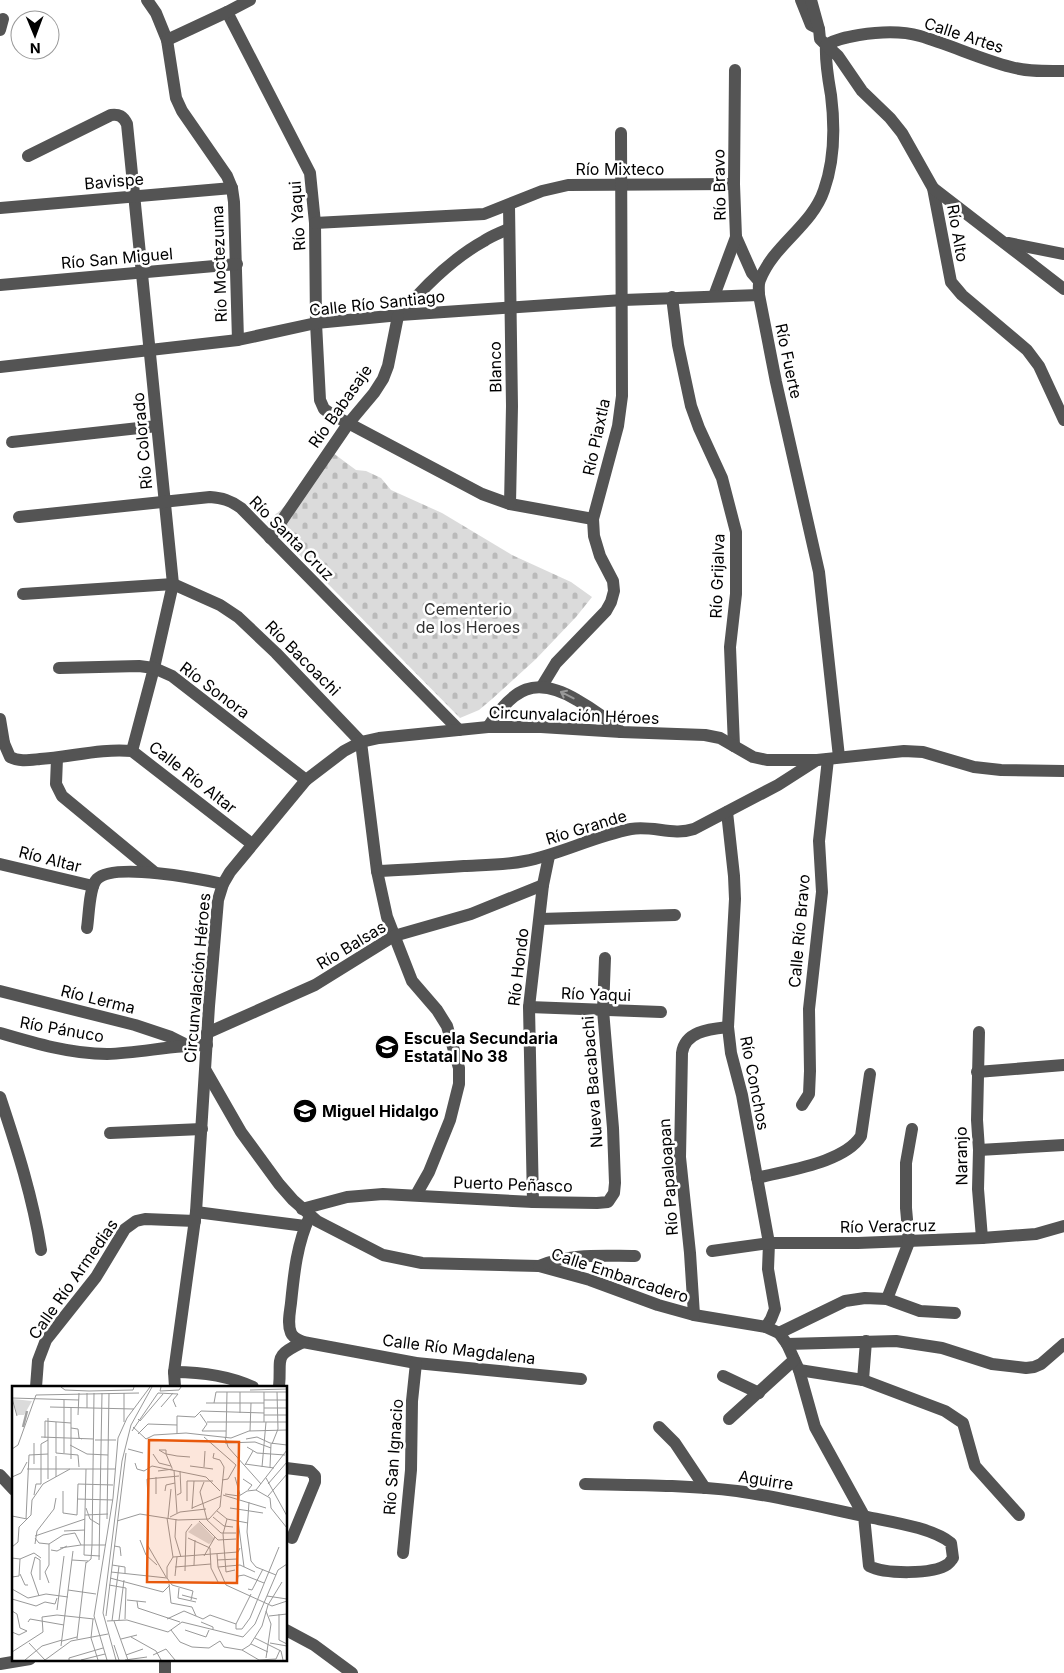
<svg xmlns="http://www.w3.org/2000/svg" width="1064" height="1673" font-family="Inter,sans-serif">
<defs>
<pattern id="cemetery-stones" width="16" height="16" patternUnits="userSpaceOnUse" patternTransform="scale(1.25)"><rect width="16" height="16" fill="#dbdbdb"/><path d="M2 7V4a2 2 0 0 1 4 0v3zM10 15v-3a2 2 0 0 1 4 0v3z" fill="#bababa"/></pattern>
</defs>
<rect width="100%" height="100%" fill="#fff"/>
<path fill="url(#cemetery-stones)" d="M333 453 356 470 366 471 381 478 391 490 442 513 512 555 571 582 592 597 576 617 536 659 492 699 479 710 460 718 267 522 308 486Z"/>
<g fill="none" stroke-linecap="round" stroke-linejoin="round">
<g stroke="#545454" stroke-width="12">
<path d="M147 0 156 13 167 40 176 98 182 111 227 176 232 188 234 202 238 340"/>
<path d="M801 0 811 25 819 29 820 39 826 45C825 62 828 78 831 95 835 127 835 159 824 190 812 226 773 245 760 280 758 284 759 290 759 295L776 382 819 572 839 757"/>
<path d="M811 0 819 29"/>
<path d="M227 12 310 173 315 223 316 323 320 400 324 409 331 414 482 494 510 504 593 519"/>
<path d="M0 30 3 19"/>
<path d="M167 40 227 12 250 0"/>
<path d="M1064 71C1047 71 1028 72 1011 67 980 59 951 45 920 36 902 31 878 32 859 35 847 37 836 39 826 45L838 56 862 91 890 118 902 133 933 188 951 282 962 295 1027 350 1039 366 1064 420"/>
<path d="M28 156 111 115C119 114 123 116 127 124L173 584 154 668 132 751"/>
<path d="M933 188 1064 289"/>
<path d="M509 206 512 406 510 504"/>
<path d="M0 208 232 188"/>
<path d="M315 223 484 214 542 191 568 185 734 184"/>
<path d="M736 237 752 273 759 281"/>
<path d="M1008 243 1064 254"/>
<path d="M0 285 237 264"/>
<path d="M714 296 736 237 734 184 735 70"/>
<path d="M672 297 678 345 691 406 699 428 722 478 736 532V594L730 647 734 746"/>
<path d="M400 315C422 289 453 258 484 241 491 236 500 233 508 229"/>
<path d="M0 367 238 340 316 323 400 315 623 300 759 295"/>
<path d="M12 442 157 426"/>
<path d="M19 517 210 497C222 498 230 500 241 508L459 730"/>
<path d="M270 538 348 424 374 393 383 379 388 366 398 316"/>
<path d="M23 594 173 584 220 605 238 617 276 653 361 742 377 871 387 917 412 981 437 1010 447 1026 459 1068V1084L450 1120 429 1172 416 1195"/>
<path d="M59 668 139 666 154 668 172 676 306 780"/>
<path d="M542 686 556 663 606 611 611 602 614 591 613 581 600 556 594 536 593 519 618 426 622 396 621 133"/>
<path d="M0 719 4 743"/>
<path d="M488 727C513 688 535 675 577 700 593 709 608 720 621 732"/>
<path d="M0 742 4 743 10 757C19 762 30 760 40 759 70 757 102 748 132 751L252 844"/>
<path d="M57 758 56 784 62 796 154 872"/>
<path d="M727 812 734 876 735 899 728 1027 731 1053 742 1095 769 1243 768 1269 775 1309 771 1319 766 1327"/>
<path d="M0 864 93 886"/>
<path d="M377 871C406 870 435 868 464 866 484 865 505 865 525 861 561 854 594 836 631 829 652 825 673 836 694 829L778 785 817 760"/>
<path d="M540 919 675 915"/>
<path d="M87 928C89 916 89 887 97 879 114 862 200 879 223 884"/>
<path d="M0 991 135 1025 171 1037 187 1045"/>
<path d="M529 1007 661 1012"/>
<path d="M979 1032 977 1120 979 1150 978 1189 982 1238"/>
<path d="M0 1033C34 1043 71 1054 107 1054 140 1053 173 1045 207 1045"/>
<path d="M207 1033 315 985 394 936 471 914 543 885"/>
<path d="M206 1071 241 1132 279 1184 293 1200 317 1221 383 1255 422 1263 539 1266 590 1280 658 1305 694 1315 766 1327 779 1333 787 1344 799 1370 815 1427 864 1516 869 1566C884 1574 933 1575 948 1564 949 1564 952 1559 953 1558L951 1543C933 1528 892 1522 868 1517 825 1508 781 1497 737 1491 687 1485 635 1485 585 1484"/>
<path d="M977 1072 1064 1065"/>
<path d="M0 1097C17 1148 33 1198 41 1250"/>
<path d="M802 1105 809 1094 810 1071 809 1009 822 892 819 841 828 759"/>
<path d="M110 1133 202 1129"/>
<path d="M979 1150 1064 1145"/>
<path d="M757 1178C787 1170 844 1163 861 1136L870 1074"/>
<path d="M533 1202 529 1007 543 885 549 856"/>
<path d="M302 1209 347 1197 383 1194 533 1202 597 1203 608 1202 614 1193 615 1183 613 1128 603 1010 605 958"/>
<path d="M196 1212 305 1226"/>
<path d="M310 1216C297 1243 294 1273 291 1303 290 1312 287 1324 291 1333 293 1338 299 1340 303 1342L416 1363 581 1379"/>
<path d="M712 1251 769 1243H858L982 1238 1036 1234 1064 1226"/>
<path d="M539 1266C569 1253 603 1256 635 1256"/>
<path d="M887 1299 909 1242 906 1208V1163L912 1129"/>
<path d="M694 1315 690 1253 680 1157 682 1053C685 1031 710 1029 728 1027"/>
<path d="M779 1333 845 1301 865 1298 887 1299 920 1311 955 1313"/>
<path d="M787 1344 896 1341 942 1348 992 1364 1026 1368 1034 1367 1041 1364 1064 1344"/>
<path d="M799 1370 863 1380 945 1411 963 1423 975 1466 1019 1515"/>
<path d="M174 1372C200 1372 229 1376 253 1387"/>
<path d="M723 1376 759 1393"/>
<path d="M863 1380 866 1341"/>
<path d="M36 1387 38 1361 46 1340 96 1277 125 1229 136 1221 145 1219 195 1221"/>
<path d="M175 1387 174 1372 196 1212 209 1006 218 900 223 884 230 872 306 780 344 751 361 742 379 738 488 727H541L621 732 705 735 720 738 753 757 767 760H817L904 751 923 752 974 767 1001 770 1064 771"/>
<path d="M279 1387C282 1357 272 1357 303 1342"/>
<path d="M729 1419 794 1360"/>
<path d="M659 1427 675 1443 705 1488"/>
<path d="M286 1468 310 1471 315 1476V1482L292 1538"/>
<path d="M0 1475 14 1490"/>
<path d="M403 1553 411 1470 412 1401 416 1363"/>
<path d="M286 1630 314 1645 352 1673"/>
<path d="M165 1659V1673"/>
<path d="M0 1664 30 1659"/>
</g>
</g>
<defs><path id="oneway-shaft" d="M-6 0H5M1.5-3L5.5 0L1.5 3" fill="none" stroke-width="1.6" stroke-linecap="round" stroke-linejoin="round" transform="scale(1.25)"/></defs>
<use stroke="#989898" href="#oneway-shaft" transform="translate(567 695) rotate(-153)"/>
<defs>
<g id="school-disc" transform="scale(1.25)"><circle r="9.5" fill="#000" stroke="#fff"/><path d="M0-5L7-2L0 1L-7-2ZM-4 1L0 2.5L4 1V4Q0 6-4 4Z" fill="#fff"/></g>
</defs>
<g fill-rule="evenodd">
<use href="#school-disc" x="387" y="1047"/>
<use href="#school-disc" x="305" y="1111"/>
</g>
<g text-anchor="middle" stroke-width="5" stroke-linejoin="round" paint-order="stroke">
<g font-size="16" fill="#000" stroke="#fff">
<text transform="translate(964 35) rotate(18)" y="6">Calle Artes</text>
<text x="620" y="175">Río Mixteco</text>
<text transform="translate(114 181) rotate(-5)" y="6">Bavispe</text>
<text transform="translate(719 185) rotate(-91)" y="6">Río Bravo</text>
<text transform="translate(297 216) rotate(-94)" y="6">Río Yaqui</text>
<text transform="translate(958 233) rotate(80)" y="6">Río Alto</text>
<text transform="translate(117 258) rotate(-5)" y="6">Río San Miguel</text>
<text transform="translate(219 264) rotate(-92)" y="6">Río Moctezuma</text>
<text transform="translate(377 303) rotate(-6)" y="6">Calle Río Santiago</text>
<text transform="translate(789 361) rotate(78)" y="6">Río Fuerte</text>
<text transform="translate(495 367) rotate(-91)" y="6">Blanco</text>
<text transform="translate(340 406) rotate(-55)" y="6">Río Babasaje</text>
<text transform="translate(596 437) rotate(-78)" y="6">Río Piaxtla</text>
<text transform="translate(142 441) rotate(-95)" y="6">Río Colorado</text>
<text transform="translate(292 538) rotate(45)" y="6">Río Santa Cruz</text>
<text transform="translate(717 576) rotate(-88)" y="6">Río Grijalva</text>
<text transform="translate(303 658) rotate(45)" y="6">Río Bacoachi</text>
<text transform="translate(215 690) rotate(37)" y="6">Río Sonora</text>
<text transform="translate(574 715) rotate(2)" y="6">Circunvalación Héroes</text>
<text transform="translate(193 777) rotate(38)" y="6">Calle Río Altar</text>
<text transform="translate(586 827) rotate(-17)" y="6">Río Grande</text>
<text transform="translate(50 859) rotate(14)" y="6">Río Altar</text>
<text transform="translate(799 931) rotate(-85)" y="6">Calle Río Bravo</text>
<text transform="translate(351 945) rotate(-31)" y="6">Río Balsas</text>
<text transform="translate(518 967) rotate(-83)" y="6">Río Hondo</text>
<text transform="translate(197 978) rotate(-85)" y="6">Circunvalación Héroes</text>
<text transform="translate(596 994) rotate(2)" y="6">Río Yaqui</text>
<text transform="translate(98 999) rotate(14)" y="6">Río Lerma</text>
<text transform="translate(62 1029) rotate(10)" y="6">Río Pánuco</text>
<text transform="translate(592 1082) rotate(-94)" y="6">Nueva Bacabachi</text>
<text transform="translate(755 1083) rotate(79)" y="6">Río Conchos</text>
<text transform="translate(961 1156) rotate(-91)" y="6">Naranjo</text>
<text transform="translate(668 1177) rotate(-94)" y="6">Río Papaloapan</text>
<text transform="translate(513 1184) rotate(2)" y="6">Puerto Peñasco</text>
<text transform="translate(888 1226) rotate(-1)" y="6">Río Veracruz</text>
<text transform="translate(620 1275) rotate(18)" y="6">Calle Embarcadero</text>
<text transform="translate(73 1279) rotate(-55)" y="6">Calle Río Armedias</text>
<text transform="translate(459 1349) rotate(7)" y="6">Calle Río Magdalena</text>
<text transform="translate(393 1457) rotate(-86)" y="6">Río San Ignacio</text>
<text transform="translate(766 1480) rotate(9)" y="6">Aguirre</text>
</g>
<g font-size="16" fill="#323232" stroke="#fff">
<text x="468" y="615">Cementerio<tspan x="468" dy="18">de los Heroes</tspan></text>
</g>
<g font-size="16" font-weight="bold" fill="#000" stroke="#fff" text-anchor="start">
<text x="404" y="1044">Escuela Secundaria<tspan x="404" dy="18">Estatal No 38</tspan></text>
<text x="322" y="1117">Miguel Hidalgo</text>
</g>
</g>
<g transform="translate(12 1386)">
<rect width="275" height="275" fill="#fff"/>
<path d="M1 13 20 15 12 29H5ZM187 136 203 153 197 158 176 146Z" fill="#dbdbdb"/>
<path fill="none" stroke="#a2a2a2" stroke-width="2.5" d="M11 41 15 25"/>
<path fill="none" stroke="#999" stroke-width="1" d="M49 1 53 4 77 5 121 4 122 1M149 1 148 5 167 4 169 1M238 4 275 3M0 12 67 14M0 12 5 30M252 14H275M194 17H252M202 17 204 6H275M38 21 122 23M149 21 161 7M164 21 161 14 166 8M75 22V7M252 22H275M228 27V6M188 28 195 38 190 45H214M66 29 67 7M252 29H275M126 33 128 35 151 8M44 36V67L66 69 67 81M112 36V7M195 36H275M252 36V6M121 41 134 53 142 49 174 47 219 52 237 45 275 44M59 42 66 43 67 52 70 53M120 45 146 7 166 8M238 45 239 17M126 48 136 38 165 39M165 48V30L183 31 189 25 252 27M29 51 82 53M192 51 224 79 216 93 210 94M213 51 216 61 249 98M33 52V35L59 37M214 52 215 6M234 53 245 51 258 57 275 59M83 54H104M213 57 243 56 259 62M260 58 266 43 265 6M58 59 75 68 96 69M235 61 245 67 273 69M0 63 6 59 24 9 127 7M116 63 131 67M52 67V14M141 68 147 77 159 80M44 70V91M59 73V21M123 77 125 83 132 85 140 80 194 91 208 105M22 78V57M233 78 262 82M233 79 241 65M178 80 201 83M192 81 193 65M250 81 254 36M258 81 259 58M160 82 154 68V64H147L152 67 154 68 160 69 165 70 178 71M15 83H103M74 83 72 169 88 170M162 84 165 127M146 85 161 83M0 91 9 87 15 76M223 91 228 109M254 92 275 130M36 93V32M231 93 240 99 236 104M192 96 188 106 195 134 209 147H224M29 98V58L36 54M256 98 275 76M244 104 258 112 259 122 275 142M244 104 275 64M51 105V127L65 129 66 98 101 99M153 105 154 99 163 97M144 108V91M213 108 227 110V113M22 109 24 98H29M165 109 169 107 168 85M211 109 254 122M227 110 235 105 244 104M256 110 275 88M136 111 135 93 167 90M65 113 101 114M175 115V95H201M237 116 235 146 239 175 244 181 264 189M74 122 78 133 88 139M180 122 209 110M218 122 251 127M180 123 182 95M205 125 215 133 236 137M73 129 96 128M0 130 15 133M158 131 168 126 194 123M201 131 212 140 221 141M155 132 161 171 155 181V192L160 199 181 205 179 214M156 132 159 103M14 133 17 69 36 68M95 133 97 7M164 133 163 151 169 171M215 133 211 148 214 186 223 184M226 134 232 181M105 135 128 128 166 134 197 133 208 121 212 81 208 74 201 72 202 67M187 135 206 154 224 153M52 145 73 144M23 150 73 133M23 152 27 157 37 158 51 149 63 147 69 159H93M176 152 198 162 199 182 206 196M128 154 134 169 145 179M23 158 25 145 42 123 44 112M37 158V179L33 186 37 197M102 160 108 161 109 170M136 160 154 191M0 161 6 156 7 141 19 129 20 114 31 98 58 83M48 162 69 159M39 164 45 165 55 160M205 168 206 181 214 199 260 220 275 215M192 170 203 151M161 171 226 166 228 162M0 172 8 173 22 167 29 172M28 174V194M60 174 76 175M87 174 90 7M205 174 225 173M74 177 79 173 80 159 82 7M100 179 113 181V187M182 179 183 154M163 181 199 178M206 181 228 179 243 186M173 185 174 146 180 138M99 186 155 192M8 188 13 199H16M163 190 165 171M0 191 7 190 8 173M98 192 151 206 158 199M225 196 226 190 232 189 252 197M157 198 159 217 180 221 184 230M97 199 114 202 113 233M167 202 166 212 184 216M0 203 16 212 34 208 56 211M236 203 240 204 251 183M56 204 84 208M170 209 185 213M27 210 19 187 23 171 28 174M255 210 275 213M0 213 24 220 33 216 43 218 45 212M115 214 134 216M125 215 126 222 168 236M45 224 52 170M0 225 5 228 8 242 15 245 7 249 0 246M267 228V254L275 258M94 230 114 67M257 230 275 228M275 232V251M81 233 79 252 86 274M155 233 172 225 191 233 198 229 224 238M107 234 112 194M95 235 115 234 156 246 170 236 231 251 243 238 266 184 275 178M100 235 107 180M102 235 116 274M16 236 18 233 52 239M189 236 201 241V244M224 238V243H230L238 232 267 161M224 238 239 208M159 244 168 256 180 261 197 262 208 255 212 261 230 264 247 274M173 244 194 251 197 244M119 251 144 265 149 274M243 252 269 265 271 274M65 253 74 176M109 253 125 249M50 255 65 251M17 257 33 274M258 257 275 260M239 258 256 266M102 259 107 274M49 260 61 165M230 264 238 259 250 240 256 219 270 196M0 266 31 246 30 231 45 229 82 233M114 269 131 263M141 269 154 263 163 274M254 272 259 238 254 225M13 274 30 260 50 254M33 274 59 255 96 248M57 274V272L91 262M69 274 93 268M95 274 82 230 101 112 106 52 115 32 138 1M104 274 91 227 110 75 119 39 140 1M113 274 135 271M247 274 264 273 268 264"/>
<path fill="#e8590c" fill-opacity="0.15" stroke="#e8590c" stroke-width="2.5" d="M137 54 227 56 225 197 135 196Z"/>
<rect width="275" height="275" fill="none" stroke="#000" stroke-width="2.5"/>
</g>
<g transform="translate(35 35) rotate(179)"><circle r="24" fill="#ffffff" stroke="#999999"/>
<path d="M0-4L9 19L0 12L-9 19Z" fill="#000000"/>
<text y="-8" font-size="14" font-weight="bold" text-anchor="middle" fill="#000000">N</text>
</g>
</svg>
